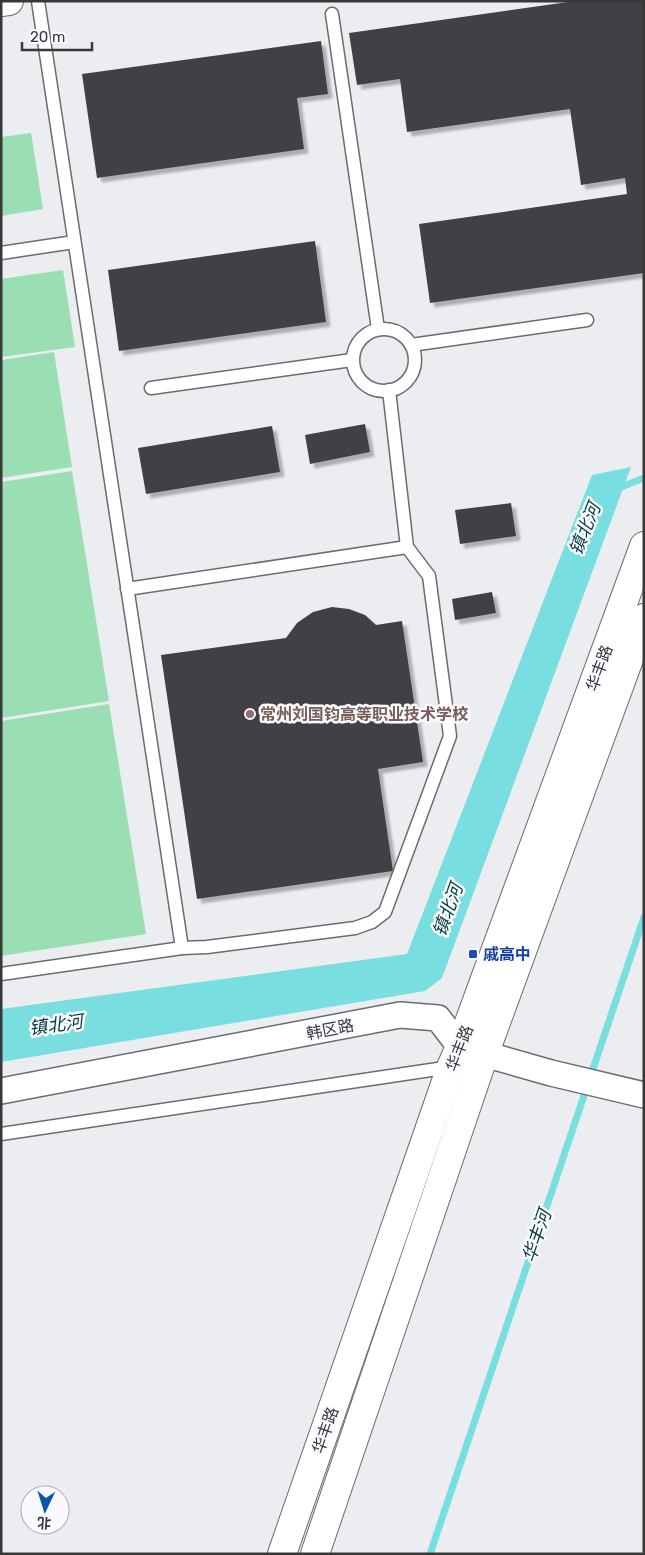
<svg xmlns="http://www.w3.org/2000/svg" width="645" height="1555" font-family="Rubik,'Noto Sans SC',sans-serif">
<defs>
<filter id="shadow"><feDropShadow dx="4.5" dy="4.5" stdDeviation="1" flood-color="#0004"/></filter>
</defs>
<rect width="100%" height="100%" fill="#ebedf1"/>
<g fill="#9adeb4">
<path d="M31 133 43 209 1 216V137Z"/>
<path d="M63 270 75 347 1 357V279Z"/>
<path d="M54 352 72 467 1 478V360Z"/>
<path d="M72 471 109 701 1 718V482Z"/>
<path d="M109 704 146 934 1 956V721Z"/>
</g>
<path fill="#79dee0" d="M631 467 442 978 425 991 1 1062V1009L407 954 592 475Z"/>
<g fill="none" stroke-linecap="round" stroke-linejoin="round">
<g stroke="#79dee0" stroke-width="7">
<path d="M616 489 644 478"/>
<path d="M430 1554 644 917"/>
</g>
</g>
<g fill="#424145" filter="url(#shadow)">
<path d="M575 1H644V273L430 303 419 224 627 194 625 178 581 185 570 109 407 132 400 79 357 85 349 33Z"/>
<path d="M321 41 328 94 297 98 304 149 97 178 82 74Z"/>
<path d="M315 241 326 322 119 351 108 270Z"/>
<path d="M365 424 370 452 310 464 305 435Z"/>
<path d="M272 426 280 472 146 494 138 448Z"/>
<path d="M511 503 516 536 460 544 455 510Z"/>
<path d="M492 592 496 613 455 620 452 599Z"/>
<path d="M332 607 349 609 365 615 376 625 402 621 423 762 378 769 393 871 197 899 161 655 286 638 297 623 313 612Z"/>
</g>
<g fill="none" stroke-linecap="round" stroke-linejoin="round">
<g stroke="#6a6c70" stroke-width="15">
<g id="service">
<path d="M38 1 182 948"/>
<path d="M332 14 378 329"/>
<path d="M1 253 74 242"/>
<circle cx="384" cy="360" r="31"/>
<path d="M411 345 587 320"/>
<path d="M151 388 352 360"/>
<path d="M127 589 407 547"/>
<path d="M1 974 182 948 207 947 355 928 372 922 385 912 450 736 429 576 407 547 389 390"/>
<path d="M1 1134 451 1067"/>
</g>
</g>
<g stroke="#6a6c70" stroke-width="28">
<path id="minor" d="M1 1091 400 1015 438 1018 460 1047 551 1073 644 1095"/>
</g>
<g stroke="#6a6c70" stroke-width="30">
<g id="tertiary">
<path d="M1 2 9 1"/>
<path d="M282 1554 451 1067 460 1047 644 546"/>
<path d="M315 1554 484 1055 644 618"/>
</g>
</g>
<use href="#service" stroke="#fff" stroke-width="12"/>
<use href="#minor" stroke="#fff" stroke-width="25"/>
<use href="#tertiary" stroke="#fff" stroke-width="28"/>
</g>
<circle fill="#8d6e63" stroke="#f8faff" stroke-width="2" cx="250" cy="714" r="5"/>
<rect fill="#1a4fb4" stroke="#f8faff" stroke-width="2" x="468" y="949" width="10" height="10" rx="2.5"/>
<g text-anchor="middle" stroke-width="5" stroke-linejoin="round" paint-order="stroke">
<g font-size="16" fill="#373839" stroke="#f8faff">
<text transform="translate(599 668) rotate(-70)" y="6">华丰路</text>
<text transform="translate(330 1029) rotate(-11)" y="6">韩区路</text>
<text transform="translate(459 1048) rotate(-69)" y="6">华丰路</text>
<text transform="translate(325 1430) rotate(-71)" y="6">华丰路</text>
</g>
<g font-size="16" font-weight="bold" fill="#785e54" stroke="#f8faff" text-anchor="start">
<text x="260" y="720">常州刘国钧高等职业技术学校</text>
</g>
<g font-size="16" font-weight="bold" fill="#164399" stroke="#f8faff" text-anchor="start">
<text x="483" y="960">戚高中</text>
</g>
<g font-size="18" font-style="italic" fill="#0a3b3c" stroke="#f8faff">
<text transform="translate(585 529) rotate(-68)" y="6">镇北河</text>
<text transform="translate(448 910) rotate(-70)" y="6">镇北河</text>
<text transform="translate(56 1025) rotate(-8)" y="6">镇北河</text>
<text transform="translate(537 1236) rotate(-71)" y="6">华丰河</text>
</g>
</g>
<rect width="645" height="1555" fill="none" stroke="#373839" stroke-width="5"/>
<g transform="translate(45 1510) rotate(184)"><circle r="24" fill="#f8faff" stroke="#abacb0"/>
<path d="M0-4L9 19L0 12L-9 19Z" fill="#0a55a4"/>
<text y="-8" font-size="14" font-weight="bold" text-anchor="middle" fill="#373839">北</text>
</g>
<path d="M22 42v8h70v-8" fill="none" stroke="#373839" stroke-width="2.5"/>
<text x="30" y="42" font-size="15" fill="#373839" stroke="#f8faff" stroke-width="4" paint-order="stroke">20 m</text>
</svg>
